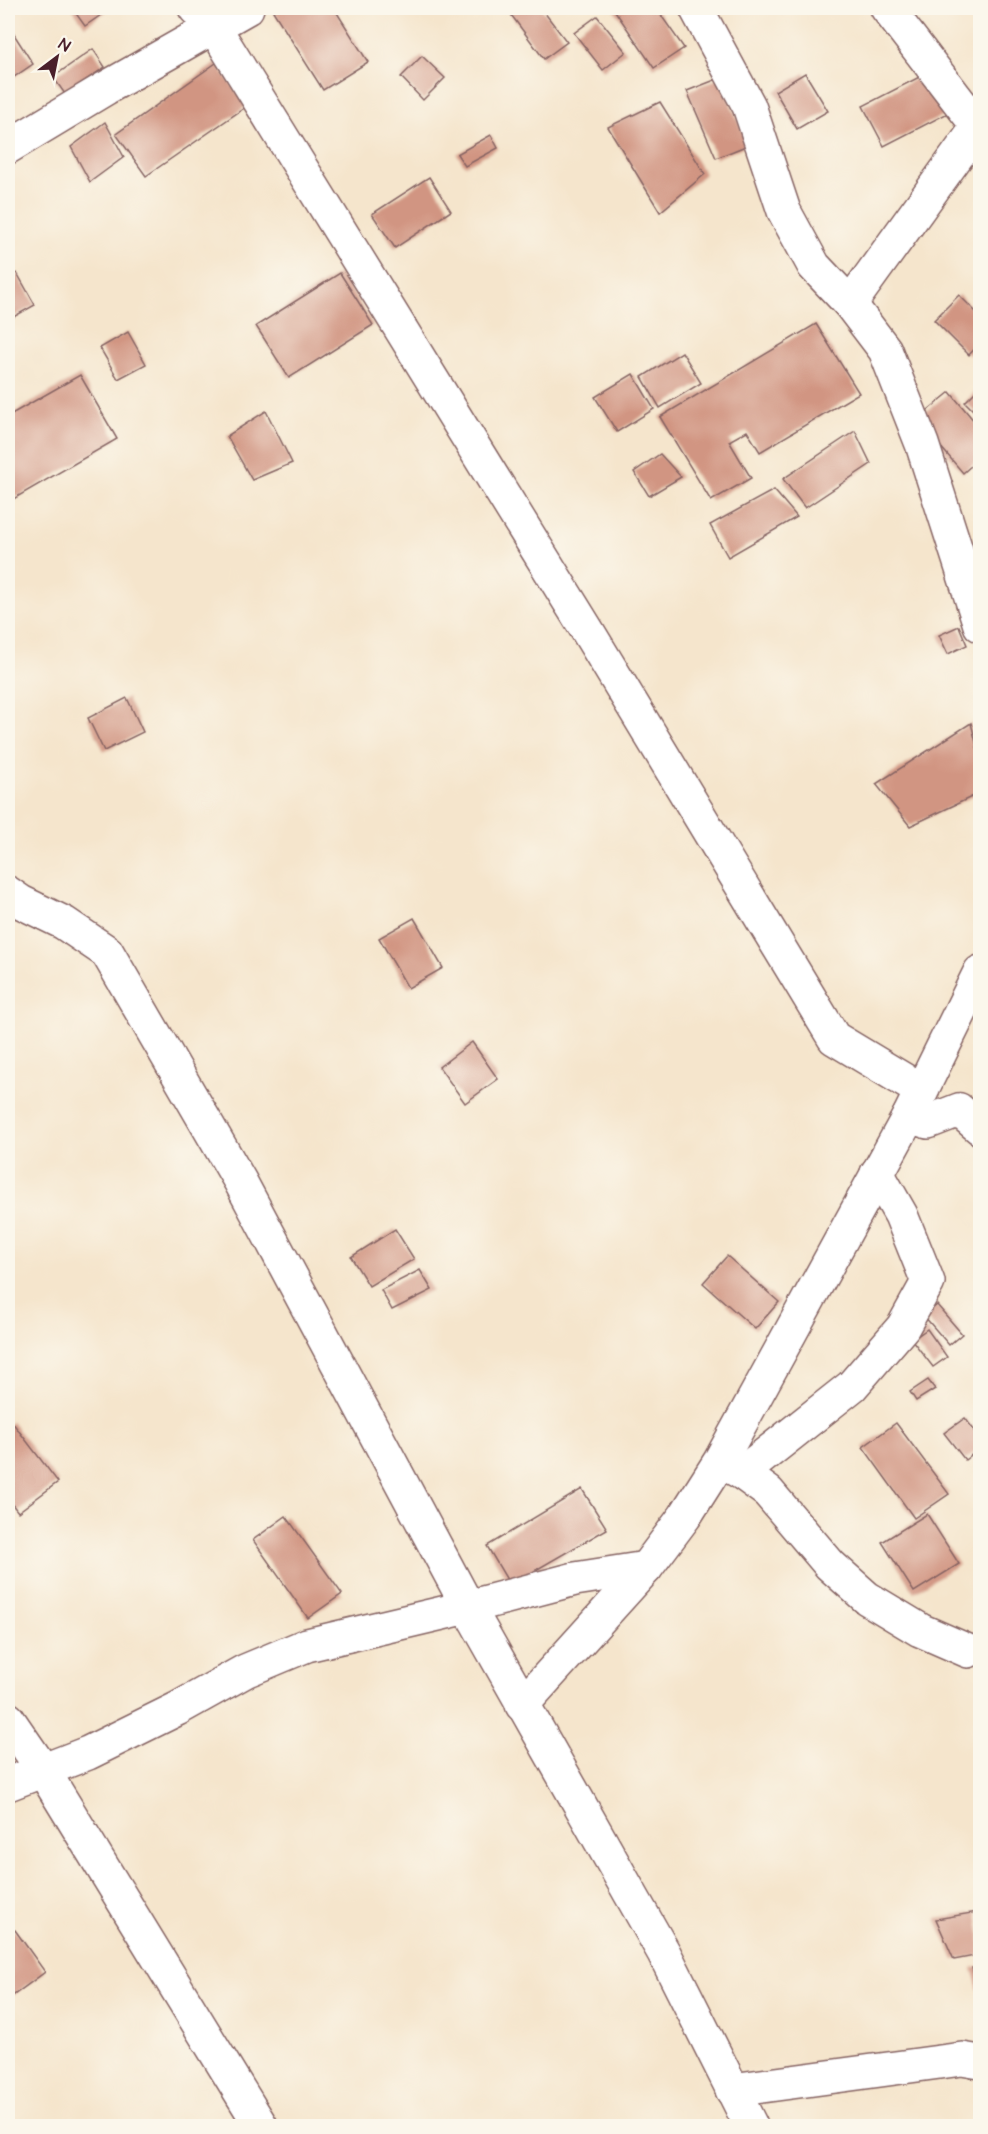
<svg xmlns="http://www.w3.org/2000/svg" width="988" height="2134" font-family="'Architects Daughter',sans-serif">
<rect width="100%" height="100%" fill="#fbf7ec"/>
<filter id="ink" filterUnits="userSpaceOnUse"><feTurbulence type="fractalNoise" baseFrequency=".0167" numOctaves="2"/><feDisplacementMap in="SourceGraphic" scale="12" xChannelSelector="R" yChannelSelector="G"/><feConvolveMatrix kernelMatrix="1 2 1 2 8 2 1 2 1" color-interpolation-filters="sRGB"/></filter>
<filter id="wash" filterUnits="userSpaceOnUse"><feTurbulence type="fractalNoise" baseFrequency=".008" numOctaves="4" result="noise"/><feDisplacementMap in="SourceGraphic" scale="24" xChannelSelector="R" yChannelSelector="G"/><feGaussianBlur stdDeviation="1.35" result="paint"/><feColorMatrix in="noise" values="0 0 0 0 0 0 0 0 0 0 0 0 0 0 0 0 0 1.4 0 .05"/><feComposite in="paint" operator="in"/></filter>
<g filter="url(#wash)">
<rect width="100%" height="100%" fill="#f5e5cc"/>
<g id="blocks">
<g fill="#d19582">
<path d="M72 8H111L85 26Z"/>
<path d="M278 8H334L368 62 323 90 273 11Z"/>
<path d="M506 8H541L567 42 544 59Z"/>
<path d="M613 8H656L684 48 654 68Z"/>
<path d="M597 16 626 52 603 70 574 33Z"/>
<path d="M8 25 33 64 8 81Z"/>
<path d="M93 49 105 67 65 94 53 77Z"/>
<path d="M422 56 445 78 423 100 401 77Z"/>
<path d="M216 63 247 106 146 176 116 134Z"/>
<path d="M929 72 950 112 884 146 863 106Z"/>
<path d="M805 73 828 111 797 129 775 91Z"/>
<path d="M720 78 748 145 716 158 687 91Z"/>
<path d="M660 102 705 174 660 212 608 127Z"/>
<path d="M105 122 124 157 90 182 71 147Z"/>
<path d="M491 135 498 148 465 166 457 154Z"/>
<path d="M429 177 451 211 395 248 372 214Z"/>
<path d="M17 273 35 305 8 320V278Z"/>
<path d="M340 273 373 325 289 378 256 326Z"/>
<path d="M959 295 980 316V343L969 355 934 320Z"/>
<path d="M816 324 859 393 760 452 747 431 729 441 751 478 711 501 660 417Z"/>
<path d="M128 332 146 364 118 379 100 348Z"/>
<path d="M682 352 701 383 660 408 642 377Z"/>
<path d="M633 374 654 409 617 432 595 397Z"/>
<path d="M80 375 117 439 10 501 8 496V416Z"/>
<path d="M980 387V417L965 402Z"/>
<path d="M950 392 980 428V458L963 473 917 419Z"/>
<path d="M266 411 292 463 252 480 227 436Z"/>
<path d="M855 431 871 464 805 508 783 479Z"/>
<path d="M660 454 681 477 649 496 634 472Z"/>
<path d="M774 490 797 517 728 557 710 525Z"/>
<path d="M959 626 967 645 948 654 939 635Z"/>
<path d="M127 698 143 732 104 751 88 718Z"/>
<path d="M971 723 980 758V793L910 826 876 784Z"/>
<path d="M414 918 443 968 408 988 379 938Z"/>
<path d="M472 1042 498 1079 465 1103 439 1067Z"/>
<path d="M395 1229 414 1259 369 1286 351 1257Z"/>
<path d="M727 1256 779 1302 755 1329 703 1283Z"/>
<path d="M420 1270 432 1290 392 1310 381 1290Z"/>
<path d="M937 1305 962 1334 949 1345 924 1316Z"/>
<path d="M927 1329 947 1357 933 1367 912 1340Z"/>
<path d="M928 1380 935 1389 916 1401 910 1392Z"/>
<path d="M965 1418 980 1438V1448L965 1460 944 1433Z"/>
<path d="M12 1422 58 1482 18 1512 8 1499V1425Z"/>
<path d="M896 1423 949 1494 914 1518 863 1447Z"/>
<path d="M582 1489 607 1529 510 1585 487 1546Z"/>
<path d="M927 1514 959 1564 914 1592 882 1542Z"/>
<path d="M286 1516 342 1594 308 1618 253 1540Z"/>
<path d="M977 1912 980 1932V1955L954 1960 936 1919Z"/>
<path d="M15 1930 45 1972 11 1997 8 1991V1935Z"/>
<path d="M980 1966V1996L972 1968Z"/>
</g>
</g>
</g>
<g filter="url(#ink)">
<use href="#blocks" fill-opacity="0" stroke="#866463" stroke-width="1.5"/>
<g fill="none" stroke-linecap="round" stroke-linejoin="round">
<g stroke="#866463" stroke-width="36">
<g id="minor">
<path d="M195 8 214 27 587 630 834 1038 922 1091"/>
<path d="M696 8 749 106 784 211 814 266 850 304 885 350 922 444 980 625"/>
<path d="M887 8 980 129"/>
<path d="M8 147 106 88 247 8"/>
<path d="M850 304 980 124"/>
<path d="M8 893 21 902 64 923 107 952 240 1181 468 1607 664 1953 751 2126"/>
<path d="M909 1116 928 1122 959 1110 980 1128"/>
<path d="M724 1463 742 1473 768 1492 830 1565 867 1598 920 1630 968 1651"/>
<path d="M742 1473 852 1386 903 1327 928 1282 901 1215 877 1173"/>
<path d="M522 1705 646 1568 685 1516 720 1461 909 1116 980 972"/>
<path d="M8 1719 43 1770 261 2126"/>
<path d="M8 1784 88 1753 177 1709 245 1671 307 1645 468 1607 575 1579 646 1568"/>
<path d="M732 2090 962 2059 980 2062"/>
</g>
</g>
<use href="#minor" stroke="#fff" stroke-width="33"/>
</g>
</g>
<rect width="988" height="2134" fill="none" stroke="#fbf7ec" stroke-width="30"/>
<g transform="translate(57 57) rotate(32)" stroke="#fbf7ec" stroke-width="4.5" paint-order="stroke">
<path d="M0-4.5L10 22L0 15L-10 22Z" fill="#4a1f2b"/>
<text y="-9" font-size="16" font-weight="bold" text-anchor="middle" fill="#4a1f2b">N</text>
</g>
</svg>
